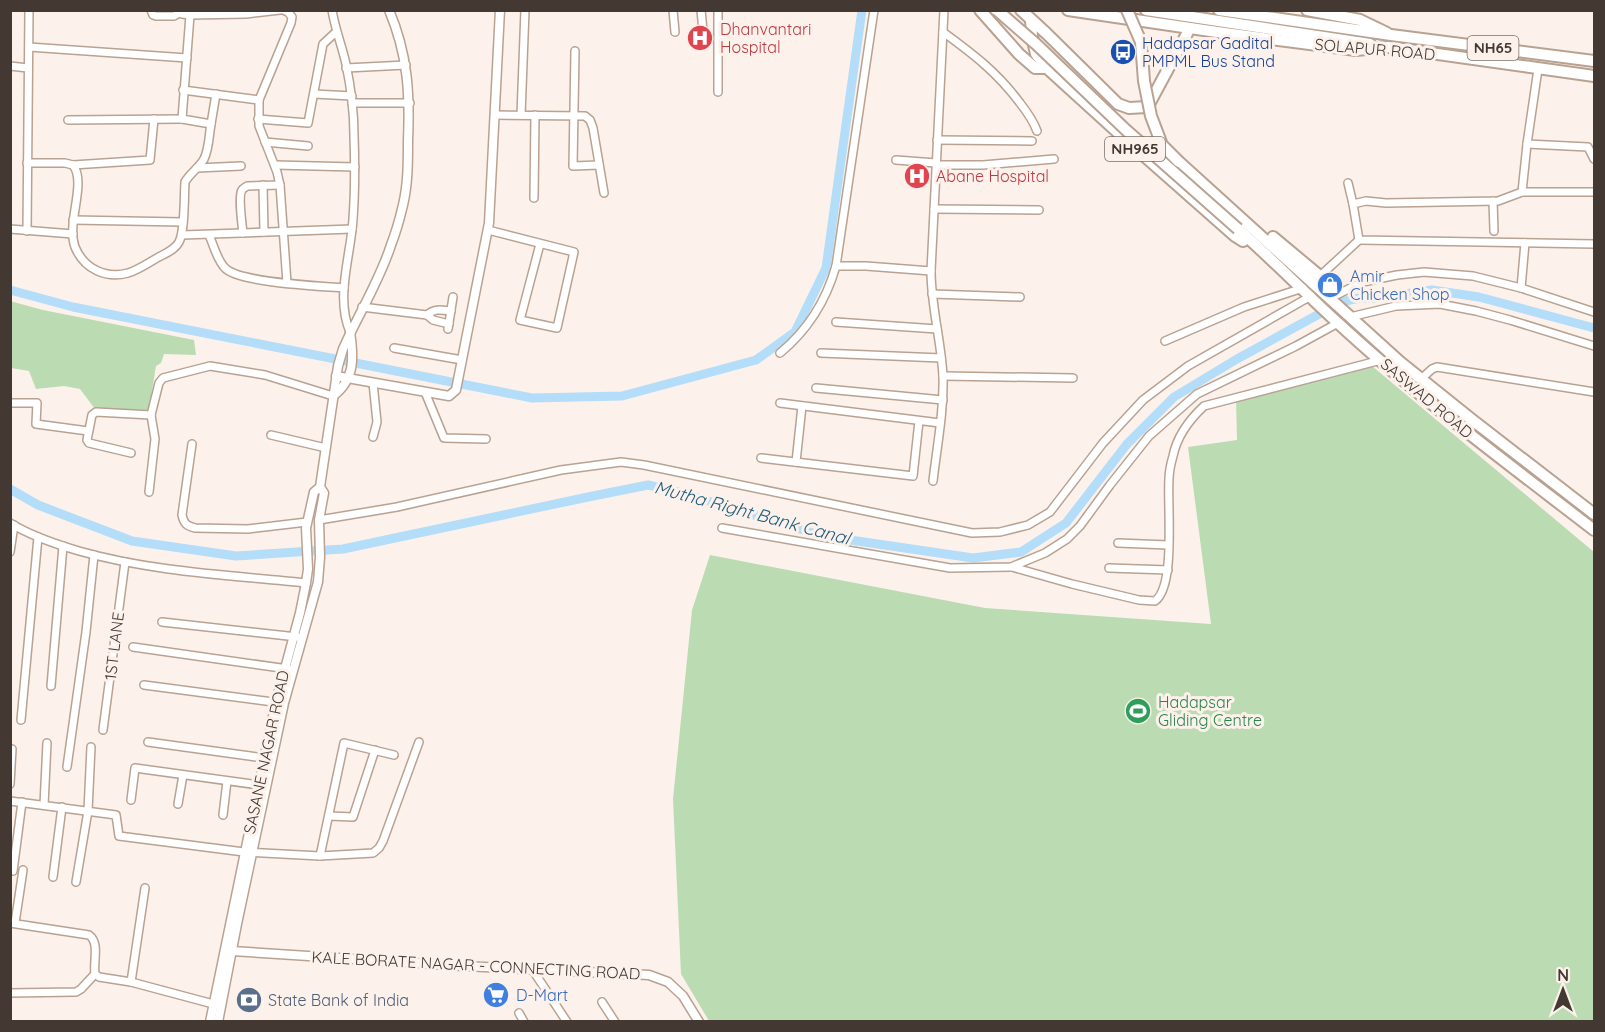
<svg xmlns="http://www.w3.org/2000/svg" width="1605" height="1032" font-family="Quicksand,sans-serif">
<rect width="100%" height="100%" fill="#fcf2eb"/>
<g fill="#bbdcb3">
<path d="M10 301 43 310 194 340 196 355 164 354 161 363 156 366 149 409 147 412 95 409 80 389 64 386 36 389 29 371 11 368Z"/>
<path d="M1372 366 1594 552V1021H709L681 974 673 799 692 610 710 555 985 608 1211 624 1188 447 1237 440 1236 398Z"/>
</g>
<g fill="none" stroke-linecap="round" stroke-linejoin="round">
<g stroke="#b3ddf8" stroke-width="9">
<path d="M10 290 73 307 532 398 622 396 756 360 795 332 826 268 862 10"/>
<path d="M10 489 38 505 132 541 236 556 343 549 588 497 648 485 682 493 823 536 973 558 1021 552 1066 523 1127 444 1174 397 1237 359 1341 302 1359 298H1376L1432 290 1479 297 1594 328"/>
</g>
<g stroke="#b9a291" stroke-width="10">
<g id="minor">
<path d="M151 10 153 15 156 16H174L179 13"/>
<path d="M178 10 182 14 190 15 246 14 280 10"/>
<path d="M283 10 288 12 292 17 291 23 259 100V126L277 172 280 185 287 283"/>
<path d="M332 10C335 29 342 46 346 64 351 88 354 112 354 136 355 164 355 192 353 219 351 255 335 297 350 332"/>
<path d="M673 10 675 32"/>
<path d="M701 10 704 41"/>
<path d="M943 32C973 54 997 72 1020 103 1027 112 1033 120 1037 131"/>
<path d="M29 47 187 58"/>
<path d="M575 51 573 166 599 165"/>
<path d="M10 66 28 68"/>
<path d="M346 68 406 65"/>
<path d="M183 90 259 100"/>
<path d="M718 92V10"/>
<path d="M314 94 352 96"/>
<path d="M352 103H410"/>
<path d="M495 115 585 116 590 120 593 128 604 193"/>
<path d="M521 115 525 10"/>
<path d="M258 119 308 123 323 44 336 32"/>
<path d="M68 120 182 119"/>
<path d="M211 124 216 94"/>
<path d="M937 140 1032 141"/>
<path d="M265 142 308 146"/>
<path d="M1527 144 1588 147 1594 159"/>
<path d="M896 160 936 163"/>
<path d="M27 163H65L73 165 150 160 154 119"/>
<path d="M73 165C87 183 66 223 75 247 84 269 106 279 128 273 138 270 148 263 157 258 164 254 175 250 179 242 185 231 184 197 185 182 190 173 199 168 204 159 209 149 209 135 211 124L182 119 190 15"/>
<path d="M275 165 355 167"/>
<path d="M936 165H983L1054 159"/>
<path d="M197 168 241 166"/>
<path d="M1348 183 1353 204"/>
<path d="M263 185 264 232"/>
<path d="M1522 192 1527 144 1538 69"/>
<path d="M1594 192H1522L1498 201 1386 203 1366 201 1353 204 1359 240 1594 244"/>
<path d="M534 198 535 115"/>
<path d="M1493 201 1494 231"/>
<path d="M934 209 1039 210"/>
<path d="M73 220 182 222"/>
<path d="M10 229 73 234"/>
<path d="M488 230 574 252 557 328 520 320 540 244"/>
<path d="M27 231 29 10"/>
<path d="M243 233C242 224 238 196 242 190 243 188 245 188 247 186L280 185"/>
<path d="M182 235 352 229"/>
<path d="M209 235C214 246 217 260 225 268 239 283 321 286 344 288"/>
<path d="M836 266H866L931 271"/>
<path d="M1320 276 1359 240"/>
<path d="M1521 288 1525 243"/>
<path d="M932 294 1020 297"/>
<path d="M1330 298 1363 282 1397 275 1424 272 1473 276 1521 288 1594 312"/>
<path d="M362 307 427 315 433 320 449 324"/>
<path d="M427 315C434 308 442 310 451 311"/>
<path d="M1350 317 1396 306 1440 304 1476 311 1510 320 1594 346"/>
<path d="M836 322 937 329"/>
<path d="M448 329 453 297"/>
<path d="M1165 341 1244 307 1303 288"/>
<path d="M394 348 462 360"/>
<path d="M780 353C808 330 826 301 836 266L874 10"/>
<path d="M821 353 941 358"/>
<path d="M943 376 1073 378"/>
<path d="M1421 379 1432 369 1437 367 1594 392"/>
<path d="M816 388 943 400"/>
<path d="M425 392 444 438 486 439"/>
<path d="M10 403H37L36 424 88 431"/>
<path d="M780 403 940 423"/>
<path d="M271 435 326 448"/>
<path d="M373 437 377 422 373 383"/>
<path d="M192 444 182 515C184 524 187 526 195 528L248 529 307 522"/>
<path d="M131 453 89 443 87 440 92 415 96 412 151 415 159 383 163 378 210 366 265 375 333 396"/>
<path d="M761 458 913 476 919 421"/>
<path d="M796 462 802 406"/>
<path d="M933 481C937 446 944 411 943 376 941 340 931 306 931 271L944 10"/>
<path d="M149 492 155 439 151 415"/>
<path d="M319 520 397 507 561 470 621 462 644 465 972 533 1000 532 1028 525 1050 512 1103 443 1143 400 1188 366 1311 296"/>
<path d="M10 523C31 536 55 544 79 551 153 572 230 575 306 583"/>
<path d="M722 528 950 568 1011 567 1045 553 1067 539 1080 526 1110 485 1149 436 1197 394 1296 346 1338 323"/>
<path d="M1118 543 1168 545"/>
<path d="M10 552 14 525"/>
<path d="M1012 567 1072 584 1139 600 1155 601C1176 586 1167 506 1169 479 1169 472 1171 463 1173 456 1177 436 1189 420 1204 406L1381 360"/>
<path d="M1109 568 1168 570"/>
<path d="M162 622 297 637"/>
<path d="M133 647 288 669"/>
<path d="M144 685 281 703"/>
<path d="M51 686 63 546"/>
<path d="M21 720 38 537"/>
<path d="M103 730 125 562"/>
<path d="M148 742 264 758"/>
<path d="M67 767 86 632 94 555"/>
<path d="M10 784 12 749"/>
<path d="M131 800 135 768 259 785"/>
<path d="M10 801 116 815 119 836 244 852 320 856 373 853 379 848 383 841 419 742"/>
<path d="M178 804 183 775"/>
<path d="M44 805 47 743"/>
<path d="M223 815 227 781"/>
<path d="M329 816 353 817 375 750"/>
<path d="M320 856 344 743 394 755"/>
<path d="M13 871 22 802"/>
<path d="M53 877 62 807"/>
<path d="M76 882 88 811 91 747"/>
<path d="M10 923 89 935C100 943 93 961 95 974L99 977 131 982 217 1005"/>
<path d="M15 923 23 870"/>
<path d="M532 969 567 1022"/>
<path d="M131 982 145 888"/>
<path d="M10 993 76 992 81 989 95 974"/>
<path d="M602 1002 615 1022"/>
<path d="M519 1013 524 1022"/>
</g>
</g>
<g stroke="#b9a291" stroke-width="11">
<g id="tertiary">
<path d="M336 376 449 396 456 390 489 223 500 10"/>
<path d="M333 396C355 380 354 357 350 332"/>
<path d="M232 951 463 966 649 975 668 982 683 996 699 1022"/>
<path d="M210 1022 276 702 300 613 306 583 308 569 306 528 314 492 320 487"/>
<path d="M218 1022 237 924 284 703 318 582 320 557 319 520 324 493 320 487 338 366 343 349C358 315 380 280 391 245 396 232 400 218 403 205 408 184 408 162 408 141 410 94 408 55 389 10"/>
</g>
</g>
<g stroke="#b9a291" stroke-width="14">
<path id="primary" d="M1307 10 1360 20 1387 33"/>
</g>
<g stroke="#b9a291" stroke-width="14">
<g id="trunk">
<path d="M980 10 1019 54 1035 68H1047"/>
<path d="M1021 10 1046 33 1118 104 1129 108 1147 107"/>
<path d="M1068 10 1224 33 1356 50 1388 47 1594 76"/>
<path d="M1146 10 1370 44"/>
<path d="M1219 10 1391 35 1594 61"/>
<path d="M1031 20 1032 36 1036 54 1047 68 1124 138 1235 236 1243 241"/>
<path d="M1147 108 1190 28"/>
<path d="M1179 162 1400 362 1471 419 1594 514"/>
<path d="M1238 229C1272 259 1304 292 1338 323 1418 397 1507 463 1594 530"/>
<path d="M1273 237 1327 282 1329 286 1330 297"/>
</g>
</g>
<use href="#minor" stroke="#fff" stroke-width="7"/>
<use href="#tertiary" stroke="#fff" stroke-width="8"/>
<use href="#primary" stroke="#fff" stroke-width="10"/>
<use href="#trunk" stroke="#fff" stroke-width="10"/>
<g stroke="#b9a291" stroke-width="14" stroke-linecap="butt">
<g id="trunk-bridge">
<path d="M997 10 1036 44 1126 130 1238 229"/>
<path d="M1127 10 1141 42 1144 81 1151 116 1162 145 1179 162"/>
</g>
</g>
<use href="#trunk-bridge" stroke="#fff" stroke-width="10"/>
</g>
<defs>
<g id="hospital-disc" transform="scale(1.35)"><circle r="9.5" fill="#e0444e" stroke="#fcf2eb"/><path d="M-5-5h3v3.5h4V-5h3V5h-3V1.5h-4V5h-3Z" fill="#fff"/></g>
<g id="bus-disc" transform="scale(1.35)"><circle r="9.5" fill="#1a4fb4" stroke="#fcf2eb"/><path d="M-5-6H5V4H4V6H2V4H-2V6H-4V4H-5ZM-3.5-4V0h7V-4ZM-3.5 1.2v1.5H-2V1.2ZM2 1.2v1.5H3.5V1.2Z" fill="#fff"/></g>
<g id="shop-disc" transform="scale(1.35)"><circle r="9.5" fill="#3f7fe0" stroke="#fcf2eb"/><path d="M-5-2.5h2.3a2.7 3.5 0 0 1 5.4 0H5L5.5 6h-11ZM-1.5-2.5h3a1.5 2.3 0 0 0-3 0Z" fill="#fff"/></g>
<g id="stadium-disc" transform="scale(1.35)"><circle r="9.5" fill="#2e9e5b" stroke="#fcf2eb"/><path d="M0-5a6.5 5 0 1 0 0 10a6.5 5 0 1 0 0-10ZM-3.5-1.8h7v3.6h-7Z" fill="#fff"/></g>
<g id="supermarket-disc" transform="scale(1.35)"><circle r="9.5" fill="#3f7fe0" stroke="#fcf2eb"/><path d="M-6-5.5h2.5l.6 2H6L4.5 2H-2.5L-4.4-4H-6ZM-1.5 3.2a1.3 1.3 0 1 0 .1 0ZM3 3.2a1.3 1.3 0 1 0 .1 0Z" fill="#fff"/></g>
<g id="bank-disc" transform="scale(1.35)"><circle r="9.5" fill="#5c6f8a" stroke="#fcf2eb"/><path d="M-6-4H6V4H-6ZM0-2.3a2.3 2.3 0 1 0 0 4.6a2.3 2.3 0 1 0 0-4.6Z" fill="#fff"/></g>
</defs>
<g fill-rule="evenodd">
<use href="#hospital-disc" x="700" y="38"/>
<use href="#bus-disc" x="1123" y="52"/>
<use href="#hospital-disc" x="917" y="176"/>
<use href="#shop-disc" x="1330" y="285"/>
<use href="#stadium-disc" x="1138" y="711"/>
<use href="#supermarket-disc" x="496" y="995"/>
<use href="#bank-disc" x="249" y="1000"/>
</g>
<g text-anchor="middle" stroke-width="6" stroke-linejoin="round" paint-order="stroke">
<g fill="#fcf2eb" stroke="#7a706a" stroke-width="1.5">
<rect x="1467.5" y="36" width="51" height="24" rx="4.5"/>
<rect x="1105" y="137" width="60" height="24" rx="4.5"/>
</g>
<g font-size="15" font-weight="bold" fill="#433932">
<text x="1493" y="53">NH65</text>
<text x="1135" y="154">NH965</text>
</g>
<g font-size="16" fill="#be3a42" stroke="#fcf2eb" text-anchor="start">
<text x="720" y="35">Dhanvantari<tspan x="720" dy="18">Hospital</tspan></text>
<text x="936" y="182">Abane Hospital</text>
</g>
<g font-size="16" fill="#164399" stroke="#fcf2eb" text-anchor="start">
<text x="1142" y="49">Hadapsar Gadital<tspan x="1142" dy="18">PMPML Bus Stand</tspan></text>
</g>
<g font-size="16" fill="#433932" stroke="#fcf2eb">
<text transform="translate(1375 49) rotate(5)" y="6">SOLAPUR ROAD</text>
<text transform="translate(1427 398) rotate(40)" y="6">SASWAD ROAD</text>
<text transform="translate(114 646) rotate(-83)" y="6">1ST LANE</text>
<text transform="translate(266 752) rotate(-78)" y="6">SASANE NAGAR ROAD</text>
<text transform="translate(476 965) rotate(3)" y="6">KALE BORATE NAGAR - CONNECTING ROAD</text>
</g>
<g font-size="16" fill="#366cbe" stroke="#fcf2eb" text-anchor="start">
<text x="1350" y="282">Amir<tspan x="1350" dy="18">Chicken Shop</tspan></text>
<text x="516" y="1001">D-Mart</text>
</g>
<g font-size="16" fill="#27864d" stroke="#fcf2eb" text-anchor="start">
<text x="1158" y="708">Hadapsar<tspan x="1158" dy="18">Gliding Centre</tspan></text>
</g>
<g font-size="16" fill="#4e5e75" stroke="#fcf2eb" text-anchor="start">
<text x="268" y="1006">State Bank of India</text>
</g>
<g font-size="18" font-style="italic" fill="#1f5c7c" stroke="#fcf2eb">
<text transform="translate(752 513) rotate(15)" y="6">Mutha Right Bank Canal</text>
</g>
</g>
<rect width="1605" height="1032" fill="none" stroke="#433932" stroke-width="24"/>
<g transform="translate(1563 990)" stroke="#fcf2eb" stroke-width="4.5" paint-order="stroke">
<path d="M0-4.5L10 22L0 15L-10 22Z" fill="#433932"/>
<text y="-9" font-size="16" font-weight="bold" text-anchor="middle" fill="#433932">N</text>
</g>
</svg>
